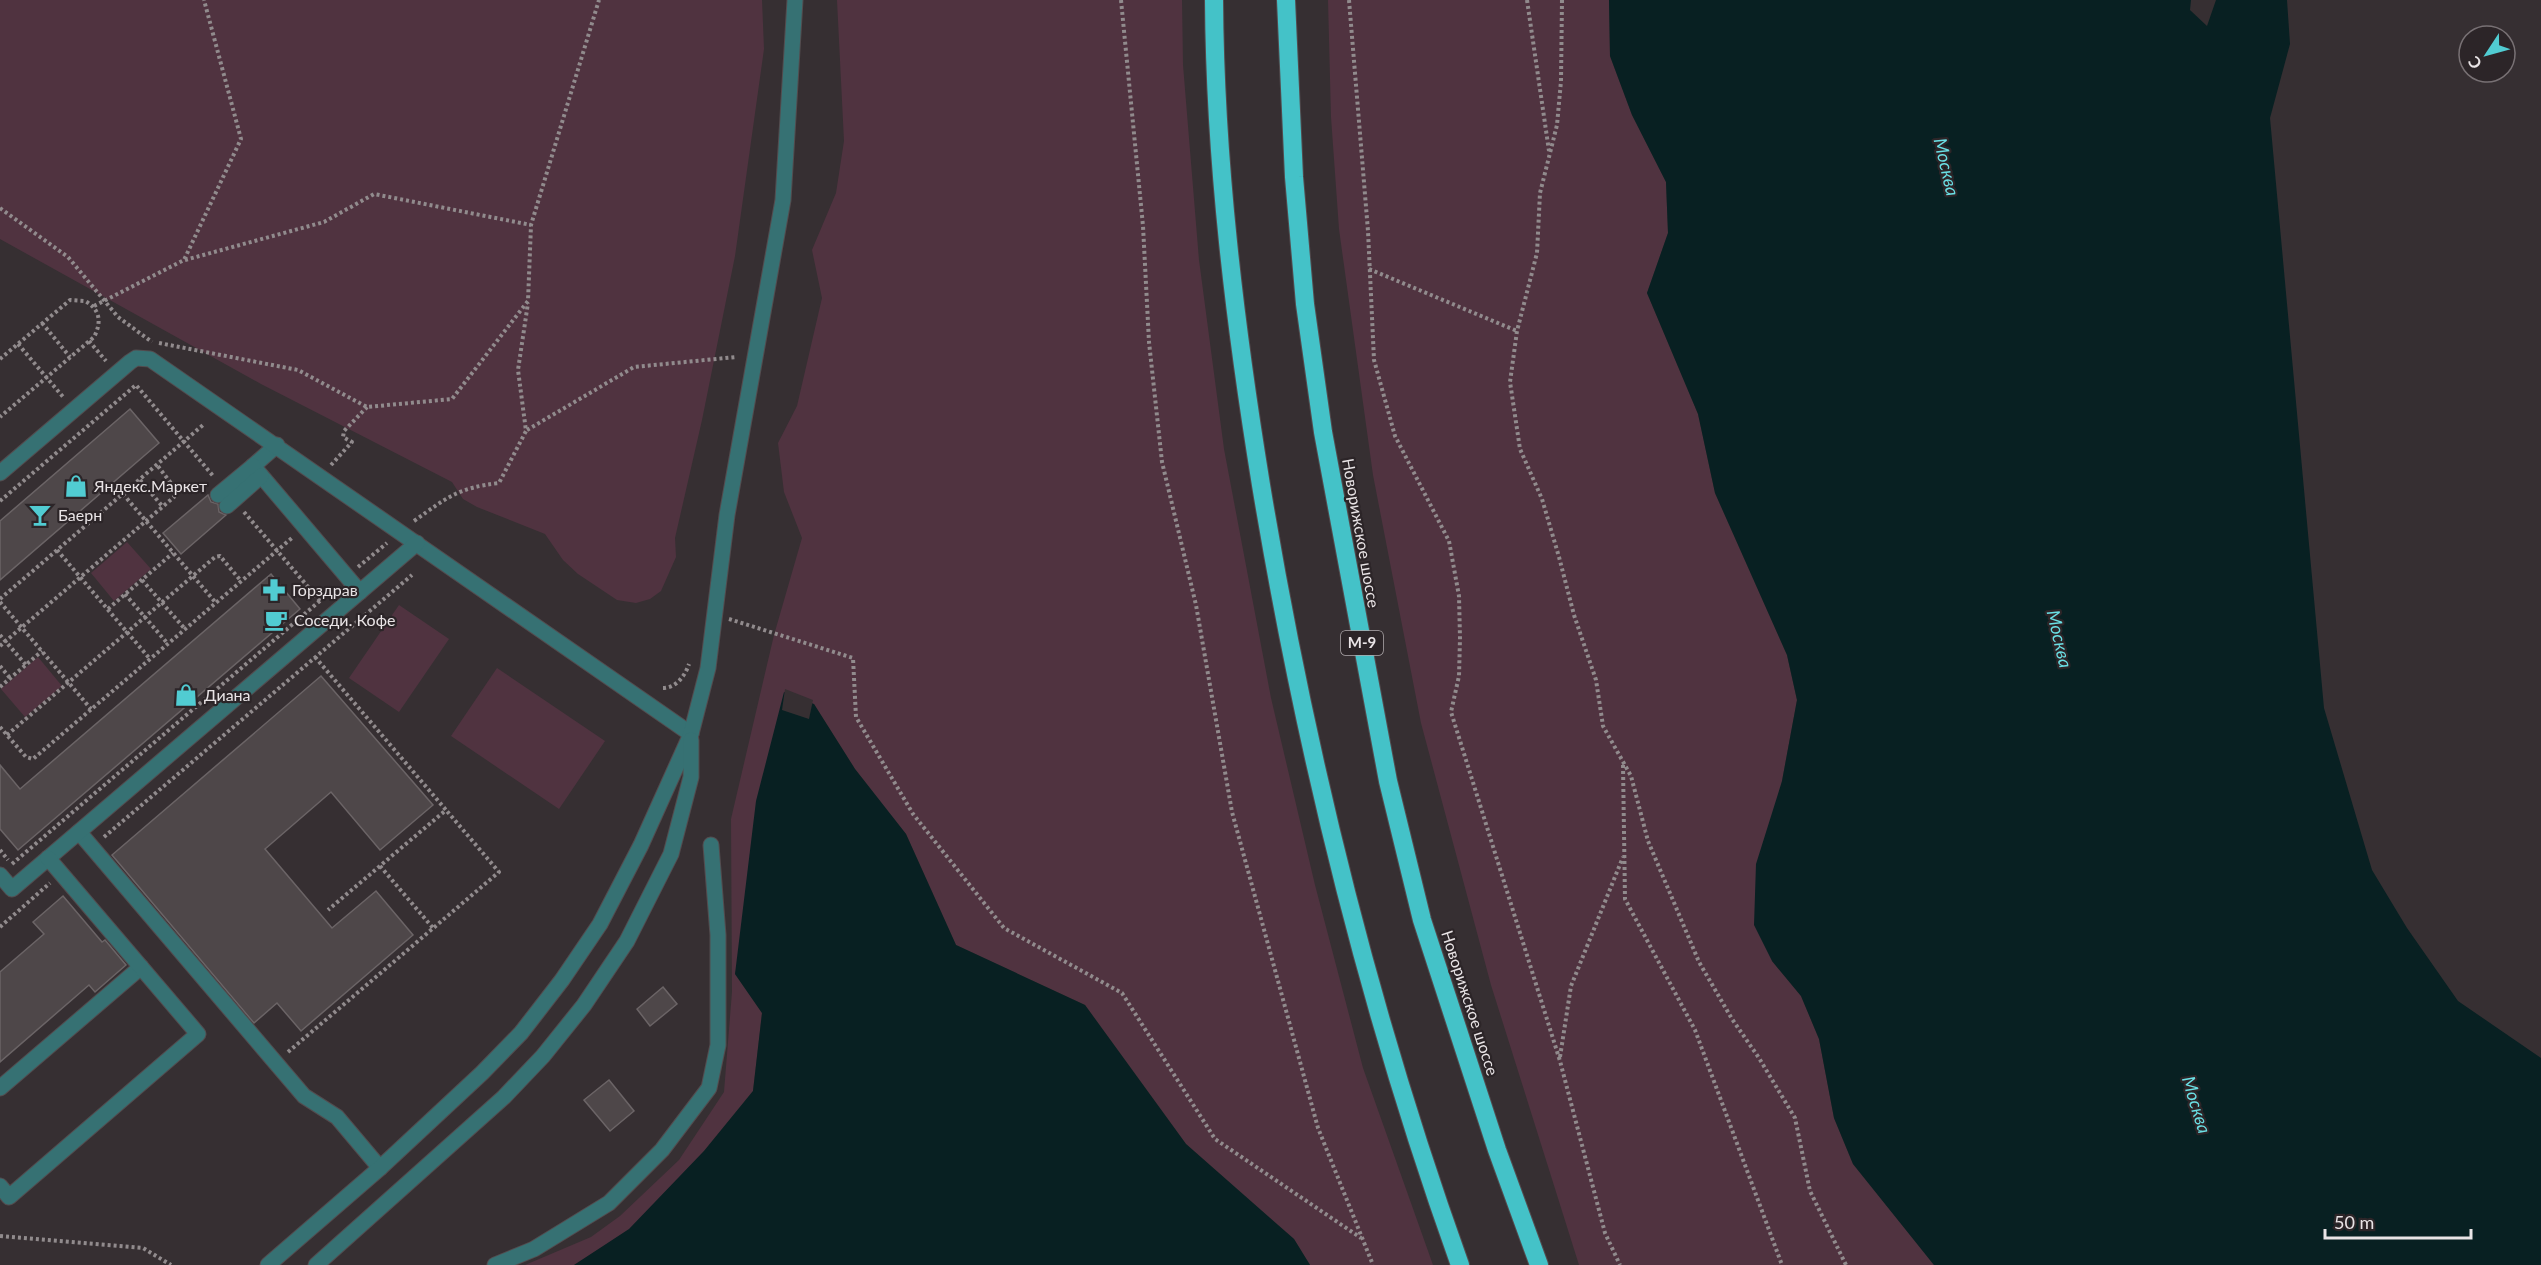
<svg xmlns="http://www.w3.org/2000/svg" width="2541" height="1265" font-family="Lato,sans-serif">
<rect width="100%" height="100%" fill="#362f32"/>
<g fill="#503340">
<path d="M0 0H762L764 49 735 256 702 420 675 538 676 557 661 591 650 599 636 603 617 600 578 574 563 560 545 534 477 507 463 499 452 482 261 384 0 239Z"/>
<path d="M837 0H1182L1183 65 1199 260 1224 449 1271 698 1315 885 1363 1068 1433 1265H1310L1294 1239 1186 1144 1085 1005 956 945 906 834 855 769 814 704 735 974 762 1013 753 1091 704 1151 629 1230 574 1265H525L591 1237 620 1216 679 1160 724 1092 732 992 731 819 774 635 802 538 784 492 778 443 797 406 822 298 812 250 836 193 844 141Z"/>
<path d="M1328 0H1609L1610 56 1632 115 1666 182 1668 233 1647 293 1698 414 1715 493 1787 655 1797 700 1782 781 1772 961 1801 996 1819 1039 1834 1118 1853 1164 1934 1265H1579L1491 985 1421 723 1373 475 1339 229 1331 117Z"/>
<path d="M127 542 151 569 114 601 91 573Z"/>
<path d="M399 605 449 639 399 712 349 678Z"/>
<path d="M38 657 62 686 25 717 1 689Z"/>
<path d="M497 668 605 741 559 809 451 736Z"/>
</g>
<g fill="#082022">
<path d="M1609 0H2191L2190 10 2207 26 2216 0H2287L2290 44 2270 118 2324 708 2372 870 2407 928 2458 1001 2541 1058V1265H1934L1853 1164 1834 1118 1819 1039 1801 996 1772 961 1754 925 1756 864 1782 781 1797 700 1787 655 1715 493 1698 414 1647 293 1668 233 1666 182 1632 115 1610 56Z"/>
<path d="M784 692 814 704 855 769 906 834 956 945 1085 1005 1186 1144 1294 1239 1310 1265H574L629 1229 704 1151 753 1091 762 1013 735 974 756 801Z"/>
</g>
<path fill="#362f32" d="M785 689 813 700 809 719 782 710Z"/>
<g fill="#4e4749" stroke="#6b6466" stroke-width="1.5">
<path d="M130 409 159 443 0 580V521Z"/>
<path d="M208 495 211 502 218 504 219 512 226 515 181 554 163 533Z"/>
<path d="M271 574 300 609 18 850 0 829V765L20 789Z"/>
<path d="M321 676 433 805 380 850 331 792 265 849 332 928 376 891 413 935 301 1031 277 1003 254 1023 112 855Z"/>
<path d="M63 896 102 942 105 940 126 965 95 992 89 985 0 1062V972L44 934 33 922Z"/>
<path d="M663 987 677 1004 650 1026 637 1009Z"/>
<path d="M609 1080 634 1111 610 1131 584 1100Z"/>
</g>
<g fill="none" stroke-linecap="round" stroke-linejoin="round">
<g stroke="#534c4f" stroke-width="17">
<g id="minor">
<path d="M277 445 253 466 360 592"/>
<path d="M0 473 130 362 136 358 150 359 691 734"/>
<path d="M218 495 253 466"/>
<path d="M227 506 261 476"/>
<path d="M79 832 304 1096 337 1117 380 1168"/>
<path d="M0 875 12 889 417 543"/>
<path d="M0 1088 141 967"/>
<path d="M0 1186 9 1197 198 1034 48 858"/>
<path d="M268 1265 380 1168 482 1073 521 1033 562 980 600 924 641 845 691 734 708 668 727 515 783 200 795 0"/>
<path d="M316 1265 504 1097 543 1056 584 1005 627 941 671 854 691 777V740"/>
<path d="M495 1265 534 1249 609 1203 662 1150 709 1088 718 1045V935L711 845"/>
</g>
</g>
<g stroke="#534c4f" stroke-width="20">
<g id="highway">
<path d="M1214 0C1215 162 1235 325 1261 485 1305 750 1369 1012 1460 1265"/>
<path d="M1286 0 1294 177 1305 304 1323 432 1388 781 1422 920 1497 1150 1539 1265"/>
</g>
</g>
<g stroke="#918b8d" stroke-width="4" stroke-dasharray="3 3" stroke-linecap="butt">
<path d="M1121 0 1143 226 1149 342 1162 462 1196 605 1232 812 1318 1128 1373 1265"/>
<path d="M1349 0 1368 231 1374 360 1395 436 1449 541 1459 596 1460 638 1459 676 1451 712 1560 1061 1605 1233 1620 1265"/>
<path d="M1527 0 1549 151"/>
<path d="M1562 0 1561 81 1557 125 1540 193 1537 253 1517 331 1510 382 1520 449 1542 499 1559 557 1574 615 1596 680 1603 726 1631 776 1648 841 1699 962 1732 1019 1759 1058 1795 1118 1810 1191 1846 1265"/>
<path d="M0 208 68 257 118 317 152 342"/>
<path d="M185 260 324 222 374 194 531 225"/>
<path d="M1369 269 1517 331"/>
<path d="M94 306 184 260 241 139 204 0"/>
<path d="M42 323 70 357"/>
<path d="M89 341 106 361"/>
<path d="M159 343 298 370 367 407 452 399 528 301 531 225 599 0"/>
<path d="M18 344 64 398"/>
<path d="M0 359 70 300 85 301C100 309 102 322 94 337L0 417"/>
<path d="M527 430 634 367 736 357"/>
<path d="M331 465 352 442 343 437 344 431 367 407"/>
<path d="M140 480 163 507"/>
<path d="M123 494 216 603"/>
<path d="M0 501 136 385 214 477"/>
<path d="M244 512 321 602"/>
<path d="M414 521C448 497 457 488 499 483L526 431 518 370 528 303"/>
<path d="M57 550 150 659"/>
<path d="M358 567 387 543"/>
<path d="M142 580 185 629"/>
<path d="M125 594 168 644"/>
<path d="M0 599 203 425"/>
<path d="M0 602 91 709"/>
<path d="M108 609 173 553"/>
<path d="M729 619 853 658 856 717 913 814 1004 928 1122 993 1215 1139 1361 1238"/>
<path d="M0 635 26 665"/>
<path d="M0 646 174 497 177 491 157 465"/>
<path d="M315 657 446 810 328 910"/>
<path d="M0 666 10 678"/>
<path d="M0 687 42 651"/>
<path d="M663 688C676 688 685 676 689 664"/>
<path d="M0 727 26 757 33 759 293 537"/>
<path d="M7 735 215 557 220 556 241 581"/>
<path d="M1623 765 1625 899 1695 1030 1782 1265"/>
<path d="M104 837 412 575"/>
<path d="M0 850 8 860"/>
<path d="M12 864 335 588"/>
<path d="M380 866 433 928"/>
<path d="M0 927 50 883"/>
<path d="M288 1052 499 872 446 810"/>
<path d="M1560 1057 1571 986 1623 857"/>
<path d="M0 1236 143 1248 171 1265"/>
</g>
<use href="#minor" stroke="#367173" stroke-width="15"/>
<use href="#highway" stroke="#44c2c8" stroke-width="18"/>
</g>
<defs>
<g id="shop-bare" transform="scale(1.8)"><path d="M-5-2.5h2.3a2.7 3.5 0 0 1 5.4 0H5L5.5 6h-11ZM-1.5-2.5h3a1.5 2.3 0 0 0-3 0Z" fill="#51ccd2" stroke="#2c2528" stroke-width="2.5" paint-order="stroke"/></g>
<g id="bar-bare" transform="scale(1.8)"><path d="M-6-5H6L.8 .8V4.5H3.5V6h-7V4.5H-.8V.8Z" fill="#51ccd2" stroke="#2c2528" stroke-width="2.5" paint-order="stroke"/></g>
<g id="pharmacy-bare" transform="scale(1.8)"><path d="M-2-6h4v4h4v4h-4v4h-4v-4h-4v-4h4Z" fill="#51ccd2" stroke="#2c2528" stroke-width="2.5" paint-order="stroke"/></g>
<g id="cafe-bare" transform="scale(1.8)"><path d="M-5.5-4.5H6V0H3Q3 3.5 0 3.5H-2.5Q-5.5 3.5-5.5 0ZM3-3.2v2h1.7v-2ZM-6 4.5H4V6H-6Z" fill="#51ccd2" stroke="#2c2528" stroke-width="2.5" paint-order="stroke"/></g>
</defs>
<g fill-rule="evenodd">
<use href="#shop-bare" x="76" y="486"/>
<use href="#bar-bare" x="40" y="515"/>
<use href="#pharmacy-bare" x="274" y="590"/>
<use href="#cafe-bare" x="276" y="620"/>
<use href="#shop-bare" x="186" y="695"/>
</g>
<g text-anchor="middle" stroke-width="4.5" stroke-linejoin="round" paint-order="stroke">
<rect fill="#2c2528" stroke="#b0abad" stroke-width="1.5" x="1341" y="631" width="42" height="24" rx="4.5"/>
<g font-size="15" font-weight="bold" fill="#e9e4e6">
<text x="1362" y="648">М-9</text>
</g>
<g font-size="16" fill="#e9e4e6" stroke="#2c2528" text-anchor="start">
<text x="94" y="492">Яндекс.Маркет</text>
<text x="58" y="521">Баерн</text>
<text x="292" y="596">Горздрав</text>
<text x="294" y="626">Соседи. Кофе</text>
<text x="204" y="701">Диана</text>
</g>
<g font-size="16" fill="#e9e4e6" stroke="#2c2528">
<text transform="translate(1361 533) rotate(80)" y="6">Новорижское шоссе</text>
<text transform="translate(1470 1003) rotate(72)" y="6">Новорижское шоссе</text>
</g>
<g font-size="18" font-style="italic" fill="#6adfe4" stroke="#2c2528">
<text transform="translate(1946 167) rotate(77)" y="6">Москва</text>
<text transform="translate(2059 639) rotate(77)" y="6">Москва</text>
<text transform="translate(2196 1105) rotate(73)" y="6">Москва</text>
</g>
</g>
<g transform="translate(2487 54) rotate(234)"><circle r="28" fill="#2c2528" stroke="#787174" stroke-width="1.5"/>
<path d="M0-4.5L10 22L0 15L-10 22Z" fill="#51ccd2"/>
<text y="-9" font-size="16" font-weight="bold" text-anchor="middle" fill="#e9e4e6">С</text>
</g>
<path d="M2325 1229v9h146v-9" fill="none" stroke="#e9e4e6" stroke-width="3"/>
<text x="2334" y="1229" font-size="18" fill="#e9e4e6" stroke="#2c2528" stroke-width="4.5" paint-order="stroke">50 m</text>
</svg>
